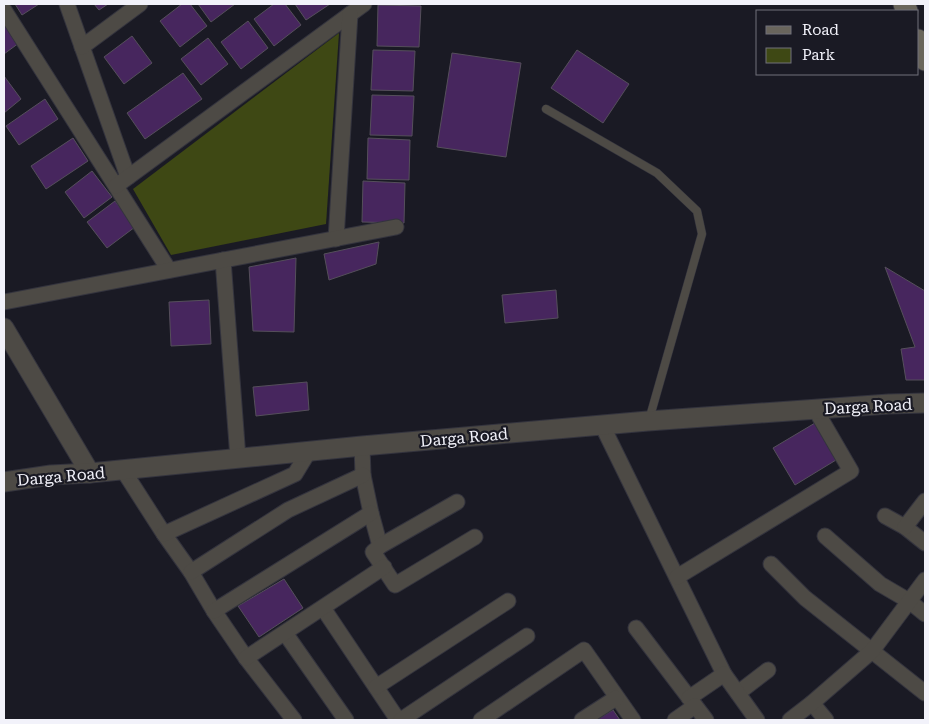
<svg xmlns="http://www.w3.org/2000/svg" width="929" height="724" font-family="'Roboto Serif',serif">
<rect width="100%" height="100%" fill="#1a1a24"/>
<path fill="#3e4814" d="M339 33 326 224 171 255 133 189Z"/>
<g fill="#47265e" stroke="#554f5b">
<path d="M15 4H39L22 15Z"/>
<path d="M94 4H108L99 10Z"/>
<path d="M182 4H190L207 26 180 47 160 21Z"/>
<path d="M198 4H235L211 22Z"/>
<path d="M274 4H285L301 25 274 46 254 19Z"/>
<path d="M295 4H330L306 20Z"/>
<path d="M378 5 421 6 419 47 377 46Z"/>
<path d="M4 21 19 43 4 54Z"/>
<path d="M248 21 268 48 241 69 221 42Z"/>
<path d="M132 36 152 63 124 84 104 57Z"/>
<path d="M208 38 228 64 201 85 181 59Z"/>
<path d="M373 50 415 51 413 91 371 90Z"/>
<path d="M577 50 629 84 603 123 551 88Z"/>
<path d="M452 53 521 63 506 157 437 147Z"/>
<path d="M183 73 202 99 145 139 127 113Z"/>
<path d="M4 76 21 99 4 113Z"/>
<path d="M372 95 414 96 412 136 370 135Z"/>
<path d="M45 99 58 119 19 145 6 126Z"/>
<path d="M73 138 88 161 46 189 31 166Z"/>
<path d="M368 138 410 140 409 180 367 179Z"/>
<path d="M92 171 112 197 84 218 65 192Z"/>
<path d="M363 181 405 183 404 223 362 222Z"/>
<path d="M115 201 135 227 107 248 87 222Z"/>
<path d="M379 242 376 264 329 280 324 254Z"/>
<path d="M296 258 294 332 253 331 249 267Z"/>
<path d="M885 267 925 291V380H906L901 349 915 347Z"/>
<path d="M556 290 558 318 505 323 502 295Z"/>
<path d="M209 300 211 344 171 346 169 302Z"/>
<path d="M307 382 309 410 256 416 253 387Z"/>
<path d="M815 423 836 460 795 485 773 448Z"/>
<path d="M284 579 303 608 259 637 238 606Z"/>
<path d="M613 710 620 720H596Z"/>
</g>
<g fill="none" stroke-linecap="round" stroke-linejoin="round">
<g stroke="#34343e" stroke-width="9">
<path id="service" d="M546 109 657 173 697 211 702 234 649 420"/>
</g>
<g stroke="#34343e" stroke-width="17">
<g id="minor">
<path d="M67 4 128 177"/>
<path d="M4 10 169 270"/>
<path d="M82 47 140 4"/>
<path d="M116 186 364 4"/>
<path d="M336 239 350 14"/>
<path d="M223 260 238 458"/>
<path d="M4 302 396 227"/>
<path d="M602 425 724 674"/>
<path d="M362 446 363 475 371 513 380 546"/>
<path d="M123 470 164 534 191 572 214 611 246 658 294 720"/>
<path d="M457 502 380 546 373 552 395 585 475 537"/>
<path d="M885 516 905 527 925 543"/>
<path d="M905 527 925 501"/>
<path d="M164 534 295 474 309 451"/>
<path d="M825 536 880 584 909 601 925 614"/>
<path d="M771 564 805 598 925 693"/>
<path d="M191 572 288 510 363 475"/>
<path d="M677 577 851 471 815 409"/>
<path d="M323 608 398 720"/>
<path d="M214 611 371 513"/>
<path d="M636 628 706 720"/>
<path d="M285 633 346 720"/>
<path d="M246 658 384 567"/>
<path d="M376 687 508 601"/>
<path d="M738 693 768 670"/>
<path d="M689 698 724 674 757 720"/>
<path d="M812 703 826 720"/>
<path d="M401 720 527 636"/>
<path d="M481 720 584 650 633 720"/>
<path d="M582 720 616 698"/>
<path d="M675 720 695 706"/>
<path d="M790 720 812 703 872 651 925 580"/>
</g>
</g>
<g stroke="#34343e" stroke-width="21">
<g id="tertiary">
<path d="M4 328 90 473"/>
<path d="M4 482 51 475 90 473 362 446 648 421 889 404 925 403"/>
</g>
</g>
<g stroke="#34343e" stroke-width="23">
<g id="secondary">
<path d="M904 4 907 11"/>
<path d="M918 40 925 60"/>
</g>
</g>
<use href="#service" stroke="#4d4a45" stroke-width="8"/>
<use href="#minor" stroke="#4d4a45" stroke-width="15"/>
<use href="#tertiary" stroke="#4d4a45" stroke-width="19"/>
<use href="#secondary" stroke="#69655c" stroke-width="21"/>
</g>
<g text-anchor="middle" stroke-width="4.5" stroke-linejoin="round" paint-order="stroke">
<g font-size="16" fill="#f2f2fa" stroke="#1a1a24">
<text transform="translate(868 406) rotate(-3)" y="6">Darga Road</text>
<text transform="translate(464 437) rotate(-5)" y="6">Darga Road</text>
<text transform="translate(61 476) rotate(-5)" y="6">Darga Road</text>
</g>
</g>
<rect width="929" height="724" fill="none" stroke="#f2f2fa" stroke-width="10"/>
<rect x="756" y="10" width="162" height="65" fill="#1a1a24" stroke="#70707a"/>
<rect x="766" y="26" width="25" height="8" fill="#69655c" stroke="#70707a"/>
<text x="802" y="35" font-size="15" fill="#f2f2fa">Road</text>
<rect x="766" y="48" width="25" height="15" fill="#3e4814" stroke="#70707a"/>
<text x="802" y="60" font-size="15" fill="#f2f2fa">Park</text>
</svg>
